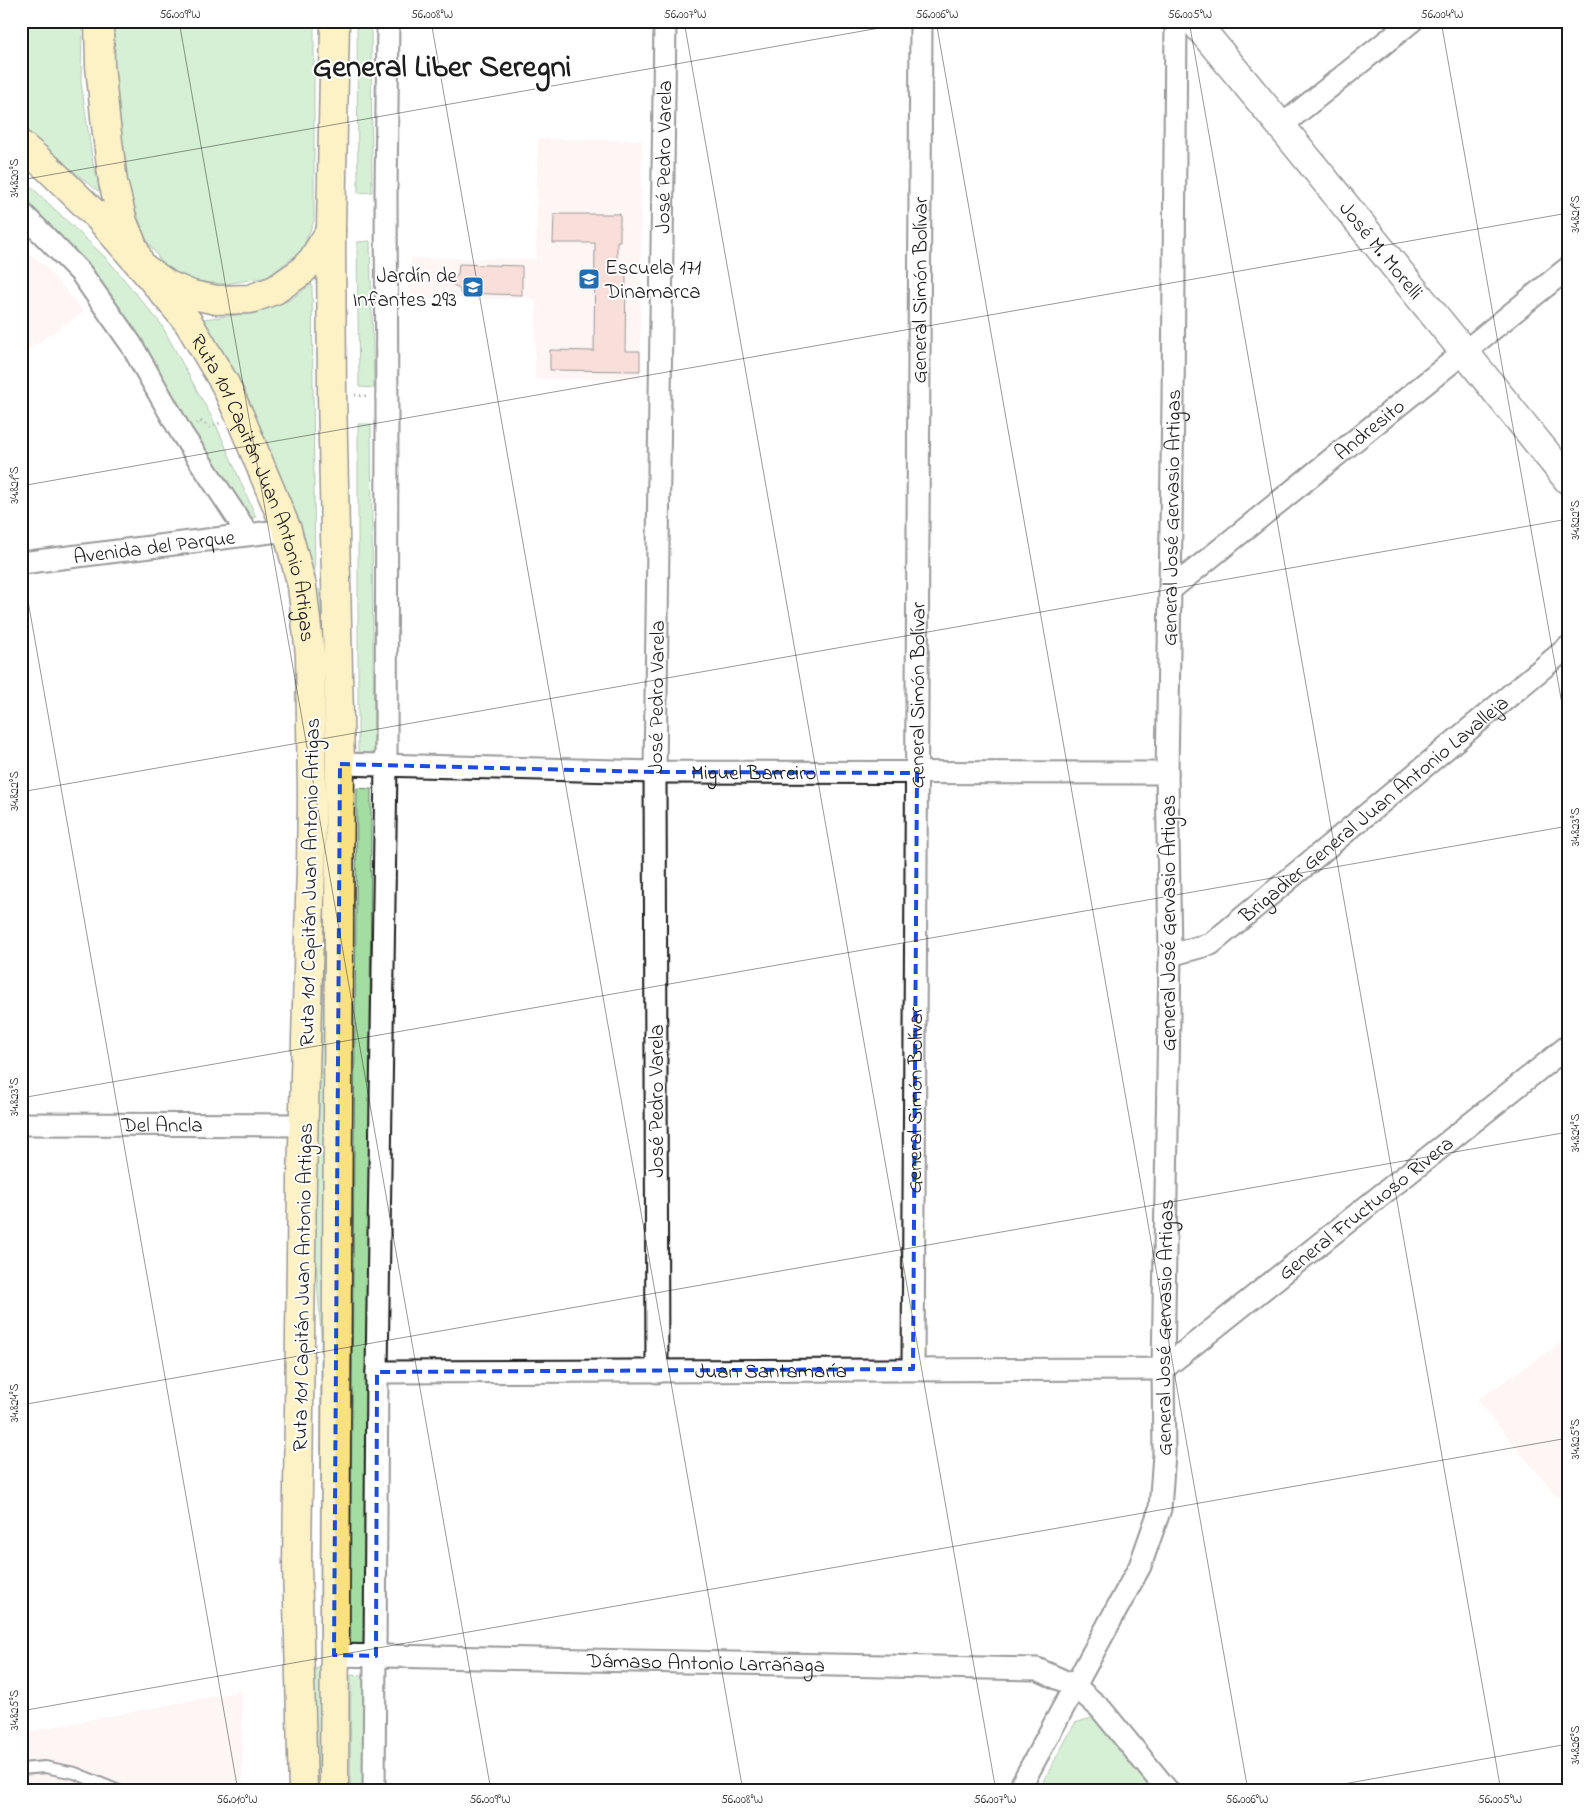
<svg xmlns="http://www.w3.org/2000/svg" width="1589" height="1812" font-family="'Indie Flower',sans-serif">
<rect width="100%" height="100%" fill="#fff"/>
<filter id="ink" filterUnits="userSpaceOnUse"><feTurbulence type="fractalNoise" baseFrequency=".02" numOctaves="2"/><feDisplacementMap in="SourceGraphic" scale="10" xChannelSelector="R" yChannelSelector="G"/><feConvolveMatrix kernelMatrix="1 2 1 2 8 2 1 2 1" color-interpolation-filters="sRGB"/></filter>
<g filter="url(#ink)">
<g fill="#fbeae6">
<path d="M538 139 642 140 640 379H535L536 299 410 298 411 258 536 259Z"/>
<path d="M21 247 45 266 84 312 21 354Z"/>
<path d="M1568 1338V1510L1477 1400Z"/>
<path d="M242 1691 243 1791H21V1733Z"/>
</g>
<g fill="#a3dda2" stroke="#607c5f">
<path d="M21 21H82L81 82 93 164 99 183 98 191 21 129Z"/>
<path d="M110 21H314V221L302 250 268 277 225 284 189 281 165 267 146 239 130 194 119 145Z"/>
<path d="M357 21H371L372 192 358 193Z"/>
<path d="M21 177 108 260 161 324 217 427 256 517 251 518 206 455 88 276 21 199Z"/>
<path d="M370 241 374 388 359 387 357 242Z"/>
<path d="M312 284 315 587C304 538 286 493 267 447 248 403 229 359 202 319L254 313 290 300Z"/>
<path d="M358 424H371L374 754H358Z"/>
<path d="M314 589 320 590 328 702 324 1637 320 1638 321 1335 312 1205 316 1108 321 1044 324 702Z"/>
<path d="M357 788 371 789 368 1646H350Z"/>
<path d="M321 1667 323 1671V1791H313L311 1676 317 1668Z"/>
<path d="M351 1675 365 1676 364 1791H350Z"/>
<path d="M1097 1716 1156 1791H1038L1075 1723Z"/>
</g>
<g fill="#f2b8ac" stroke="#1c1c1c">
<path d="M554 214H620V241H617V272H626L625 351H640V371L550 370V350L594 351 595 243H553Z"/>
<path d="M459 264 522 266V295L460 293V290L451 283 458 274Z"/>
</g>
<g fill="none" stroke-linecap="round" stroke-linejoin="round">
<g stroke="#1c1c1c" stroke-width="14">
<path id="lane" d="M21 1769 45 1767 75 1773 119 1791"/>
</g>
<g stroke="#1c1c1c" stroke-width="25">
<g id="street">
<path d="M1281 126 1412 21"/>
<path d="M21 212 81 273 131 344 182 434 248 534"/>
<path id="s1" d="M21 563 287 530"/>
<path id="s2" d="M1170 590 1568 268"/>
<path id="s3" d="M340 764 655 772 1167 773"/>
<path id="s4" d="M1170 955 1211 944 1568 647"/>
<path id="s5" d="M21 1124 304 1125"/>
<path id="s6" d="M913 1369 921 21"/>
<path id="s7" d="M377 1372 1163 1369 1568 1046"/>
<path id="s8" d="M657 1372 655 772 665 21"/>
<path id="s9" d="M334 1655 1037 1669 1075 1686 1101 1709 1168 1791"/>
<path d="M374 1791 377 1372 386 765 387 421 386 192 388 21"/>
<path id="s10" d="M1018 1791 1140 1566 1160 1509 1164 1454 1163 1369 1170 955 1167 773 1173 403 1176 21"/>
</g>
</g>
<g stroke="#1c1c1c" stroke-width="31">
<g id="secondary">
<path id="s11" d="M1194 21 1281 126 1568 480"/>
</g>
</g>
<g stroke="#1c1c1c" stroke-width="31">
<g id="highway">
<path id="s12" d="M99 21 100 65 105 117 113 182 123 222 141 266 188 322 225 384 240 417 287 530 302 586 310 654 312 796 311 865 302 1179 297 1564 303 1791"/>
<path d="M21 145 49 169 100 219 141 266 168 285 192 295 217 300 250 299 275 290 301 272 313 259 331 230"/>
<path d="M334 1791 340 764 332 394 331 230 335 21"/>
</g>
</g>
<g stroke="#1c1c1c" stroke-width="3" stroke-dasharray="1 4" stroke-linecap="butt">
<path d="M355 395 368 396"/>
<path d="M197 424 200 421 210 427 220 423"/>
</g>
<use href="#lane" stroke="#fff" stroke-width="10"/>
<use href="#street" stroke="#fff" stroke-width="21"/>
<use href="#secondary" stroke="#fff" stroke-width="28"/>
<use href="#highway" stroke="#fae180" stroke-width="28"/>
</g>
</g>
<path d="M0 0H1589V1812H0ZM340 764 655 772 917 773 913 1369 377 1372 376 1656 334 1655Z" fill="#fff" fill-opacity=".55" fill-rule="evenodd"/>
<path fill="none" stroke="#1d4ed8" stroke-width="4" stroke-dasharray="10 6" stroke-linejoin="round" d="M340 764 655 772 917 773 913 1369 377 1372 376 1656 334 1655Z"/>
<path fill="none" stroke="#1c1c1c" stroke-width="1" stroke-opacity="0.45" d="M179 21 491 1791M431 21 743 1791M684 21 996 1791M936 21 1248 1791M1189 21 1501 1791M1441 21 1568 738M21 180 919 21M21 486 1568 213M21 561 238 1791M21 792 1568 519M21 1098 1568 826M21 1405 1568 1132M21 1711 1568 1438M1304 1791 1568 1744"/>
<defs>
<g id="school-square" transform="scale(1.125)"><rect x="-9" y="-9" width="18" height="18" rx="4" fill="#1f6fb2" stroke="#fff"/><path d="M0-5L7-2L0 1L-7-2ZM-4 1L0 2.5L4 1V4Q0 6-4 4Z" fill="#fff"/></g>
</defs>
<g fill-rule="evenodd">
<use href="#school-square" x="589" y="279"/>
<use href="#school-square" x="473" y="287"/>
</g>
<g text-anchor="middle" stroke-width="4" stroke-linejoin="round" paint-order="stroke">
<g font-size="21" fill="#1c1c1c" stroke="#fff">
<text dy="7" stroke="none"><textPath href="#s8" startOffset="1215">José Pedro Varela</textPath></text>
<text dy="7" stroke="none"><textPath href="#s11" startOffset="296">José M. Morelli</textPath></text>
<text dy="7" stroke="none"><textPath href="#s6" startOffset="1079">General Simón Bolívar</textPath></text>
<text dy="7" stroke="none"><textPath href="#s2" startOffset="256">Andresito</textPath></text>
<text dy="7" stroke="none"><textPath href="#s12" startOffset="504">Ruta 101 Capitán Juan Antonio Artigas</textPath></text>
<text dy="7" stroke="none"><textPath href="#s10" startOffset="1308">General José Gervasio Artigas</textPath></text>
<text dy="7" stroke="none"><textPath href="#s1" startOffset="134">Avenida del Parque</textPath></text>
<text dy="7" stroke="none"><textPath href="#s6" startOffset="674">General Simón Bolívar</textPath></text>
<text dy="7" stroke="none"><textPath href="#s8" startOffset="675">José Pedro Varela</textPath></text>
<text dy="7" stroke="none"><textPath href="#s3" startOffset="414">Miguel Barreiro</textPath></text>
<text dy="7" stroke="none"><textPath href="#s4" startOffset="254">Brigadier General Juan Antonio Lavalleja</textPath></text>
<text transform="translate(309 882) rotate(-89)" y="7">Ruta 101 Capitán Juan Antonio Artigas</text>
<text transform="translate(1168 923) rotate(-90)" y="7">General José Gervasio Artigas</text>
<text dy="7" stroke="none"><textPath href="#s6" startOffset="269">General Simón Bolívar</textPath></text>
<text transform="translate(656 1101) rotate(-90)" y="7">José Pedro Varela</text>
<text dy="7" stroke="none"><textPath href="#s5" startOffset="141">Del Ancla</textPath></text>
<text dy="7" stroke="none"><textPath href="#s7" startOffset="1045">General Fructuoso Rivera</textPath></text>
<text transform="translate(302 1287) rotate(-89)" y="7">Ruta 101 Capitán Juan Antonio Artigas</text>
<text dy="7" stroke="none"><textPath href="#s10" startOffset="498">General José Gervasio Artigas</textPath></text>
<text dy="7" stroke="none"><textPath href="#s7" startOffset="394">Juan Santamaría</textPath></text>
<text dy="7" stroke="none"><textPath href="#s9" startOffset="372">Dámaso Antonio Larrañaga</textPath></text>
</g>
<g font-size="21" fill="#1c1c1c" stroke="#fff" text-anchor="start">
<text x="605" y="274">Escuela 171<tspan x="605" dy="24">Dinamarca</tspan></text>
<text x="457" y="282" text-anchor="end">Jardín de<tspan x="457" dy="24">Infantes 293</tspan></text>
</g>
<g font-size="31" font-weight="bold" fill="#1c1c1c" stroke="#fff">
<text x="442" y="76">General Liber Seregni</text>
</g>
</g>
<rect width="1589" height="1812" fill="none" stroke="#fff" stroke-width="55"/>
<rect x="28" y="28" width="1534" height="1756" fill="none" stroke="#1c1c1c" stroke-width="2"/>
<g font-size="12" text-anchor="middle" fill="#1c1c1c">
<text x="180" y="18">56.009°W</text>
<text x="432" y="18">56.008°W</text>
<text x="685" y="18">56.007°W</text>
<text x="937" y="18">56.006°W</text>
<text x="1190" y="18">56.005°W</text>
<text x="1442" y="18">56.004°W</text>
<text transform="translate(14 178) rotate(-90)" y="4">34.820°S</text>
<text transform="translate(1575 214) rotate(-90)" y="4">34.821°S</text>
<text transform="translate(14 485) rotate(-90)" y="4">34.821°S</text>
<text transform="translate(1575 520) rotate(-90)" y="4">34.822°S</text>
<text transform="translate(14 791) rotate(-90)" y="4">34.822°S</text>
<text transform="translate(1575 827) rotate(-90)" y="4">34.823°S</text>
<text transform="translate(14 1097) rotate(-90)" y="4">34.823°S</text>
<text transform="translate(1575 1133) rotate(-90)" y="4">34.824°S</text>
<text transform="translate(14 1403) rotate(-90)" y="4">34.824°S</text>
<text transform="translate(1575 1439) rotate(-90)" y="4">34.825°S</text>
<text transform="translate(14 1710) rotate(-90)" y="4">34.825°S</text>
<text transform="translate(1575 1745) rotate(-90)" y="4">34.826°S</text>
<text x="237" y="1803">56.010°W</text>
<text x="490" y="1803">56.009°W</text>
<text x="742" y="1803">56.008°W</text>
<text x="995" y="1803">56.007°W</text>
<text x="1247" y="1803">56.006°W</text>
<text x="1500" y="1803">56.005°W</text>
</g>
</svg>
